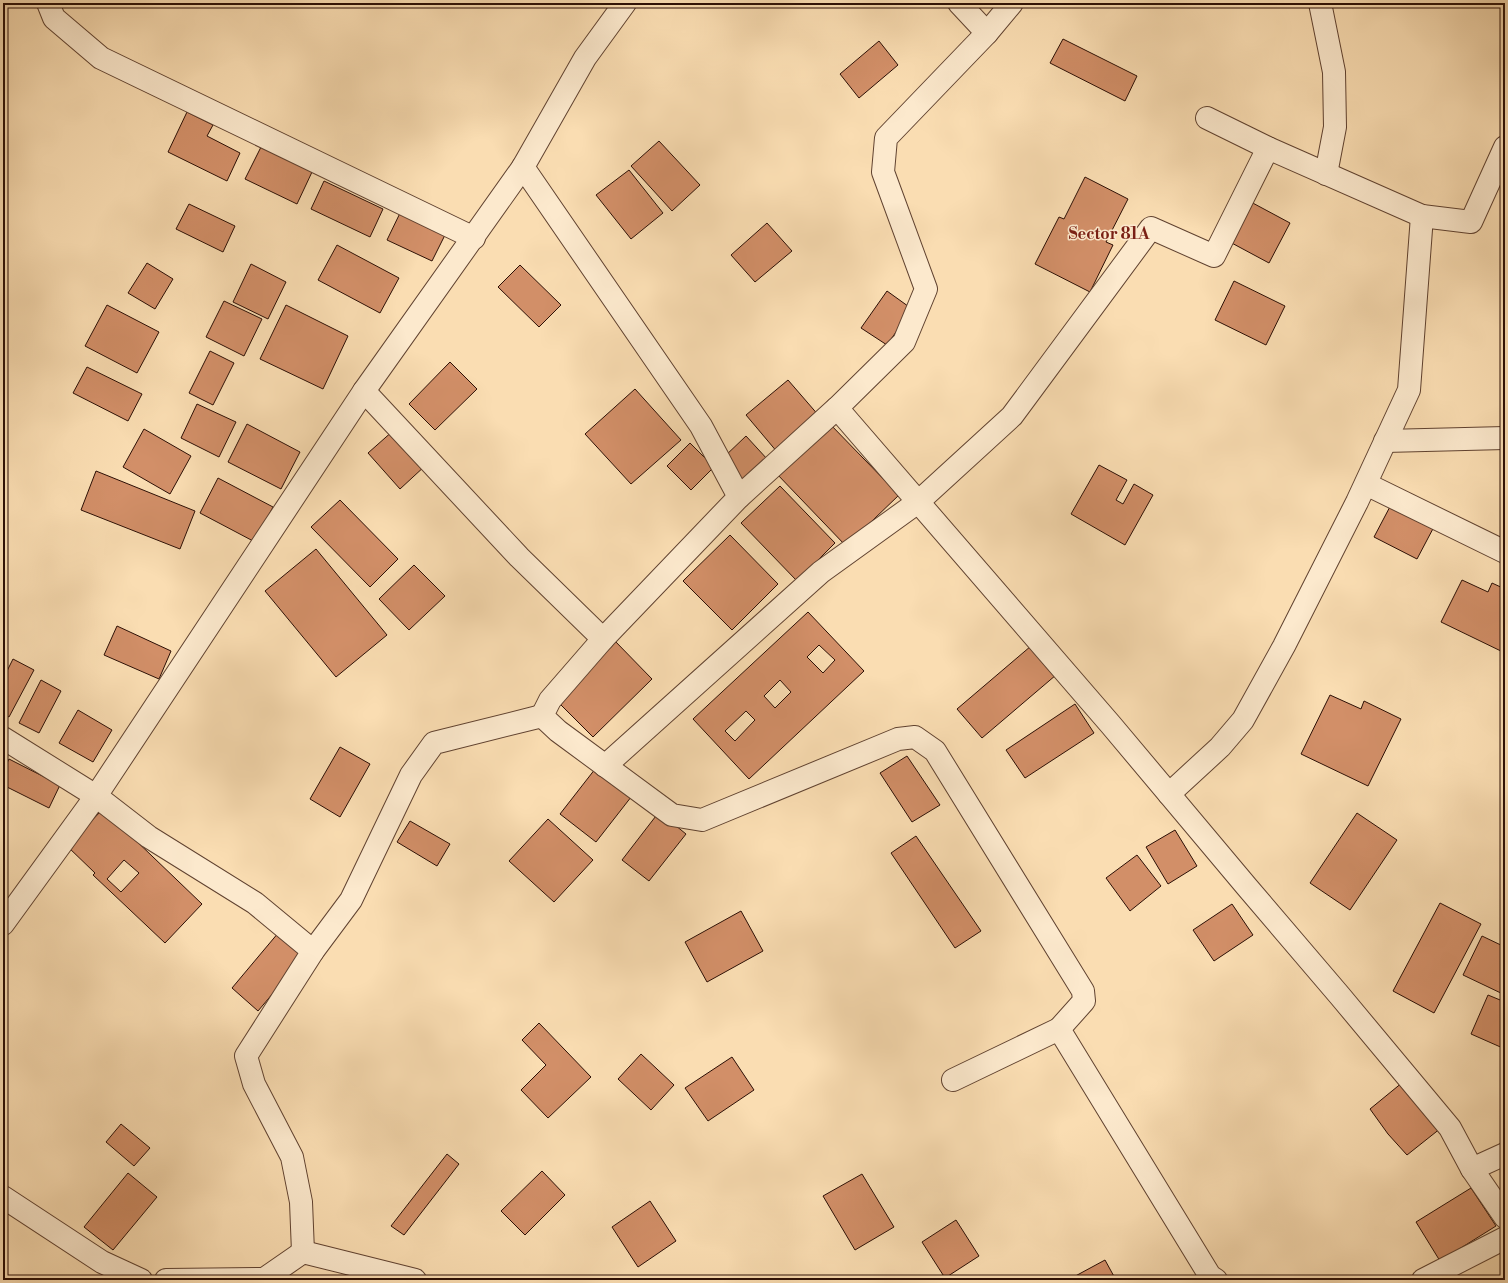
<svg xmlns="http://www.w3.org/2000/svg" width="1508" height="1283" font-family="'Libre Bodoni',serif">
<rect width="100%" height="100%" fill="#faddb2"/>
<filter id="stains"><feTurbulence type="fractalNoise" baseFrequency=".005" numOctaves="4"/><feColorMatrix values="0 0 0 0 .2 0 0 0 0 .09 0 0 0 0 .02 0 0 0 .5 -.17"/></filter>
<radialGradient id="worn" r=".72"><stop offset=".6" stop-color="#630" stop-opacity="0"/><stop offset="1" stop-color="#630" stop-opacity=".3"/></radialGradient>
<g fill="#d28f68" stroke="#2c0f05" fill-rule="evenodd">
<path d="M1063 39 1137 76 1125 101 1050 63Z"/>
<path d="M879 41 898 65 859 98 840 74Z"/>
<path d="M187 112 213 125 207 136 240 153 227 181 168 152Z"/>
<path d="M659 141 700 185 672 211 631 166Z"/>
<path d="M261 147 312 172 297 204 245 179Z"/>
<path d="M629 170 663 213 631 239 596 195Z"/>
<path d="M1085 177 1128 199 1106 242 1113 245 1090 292 1035 264 1059 217 1064 219Z"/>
<path d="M324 181 383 209 370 237 311 209Z"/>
<path d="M1249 201 1290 223 1269 263 1228 241Z"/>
<path d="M189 204 235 226 223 252 176 229Z"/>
<path d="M402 209 447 231 432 261 387 240Z"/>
<path d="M767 223 792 251 755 282 731 255Z"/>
<path d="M337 245 399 278 380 313 318 280Z"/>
<path d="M147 263 173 279 155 309 128 293Z"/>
<path d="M251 264 286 282 268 319 233 302Z"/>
<path d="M520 265 561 305 539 327 498 287Z"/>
<path d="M1234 281 1285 306 1266 345 1215 320Z"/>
<path d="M887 291 912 309 887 345 861 328Z"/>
<path d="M224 301 262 319 244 356 206 337Z"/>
<path d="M107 305 159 332 137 373 85 346Z"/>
<path d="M286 305 348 336 323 389 260 359Z"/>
<path d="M210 351 234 363 213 405 189 393Z"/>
<path d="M450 362 477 389 435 430 409 404Z"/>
<path d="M87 367 142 394 128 421 73 393Z"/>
<path d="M788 380 820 417 778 453 746 415Z"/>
<path d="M635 389 681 440 631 484 585 434Z"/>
<path d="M197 404 236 422 219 457 181 438Z"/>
<path d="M828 422 899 495 846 546 776 473Z"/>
<path d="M247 424 300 452 281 489 228 462Z"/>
<path d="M144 429 191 456 170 494 123 467Z"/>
<path d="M394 430 426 465 400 489 368 453Z"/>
<path d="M746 436 768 460 744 481 723 458Z"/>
<path d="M690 443 714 467 691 490 667 466Z"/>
<path d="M1099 465 1127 480 1116 500 1123 504 1134 484 1153 495 1125 545 1071 514Z"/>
<path d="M96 471 195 511 180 549 81 510Z"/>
<path d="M218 478 273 507 255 542 200 513Z"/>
<path d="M780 486 835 543 797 581 741 523Z"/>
<path d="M340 500 398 559 370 587 311 527Z"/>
<path d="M1393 501 1436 523 1417 559 1374 537Z"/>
<path d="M730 535 778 584 732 630 683 581Z"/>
<path d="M316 549 387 635 336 677 265 591Z"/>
<path d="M414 565 445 596 409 630 379 599Z"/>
<path d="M1462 580 1488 592 1492 583 1505 589V653L1441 622Z"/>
<path d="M808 612 864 671 749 779 693 719ZM819 645 835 660 823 673 807 657ZM780 680 791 692 775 708 764 696ZM746 711 755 720 735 741 725 731Z"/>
<path d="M117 626 171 651 159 679 104 655Z"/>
<path d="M614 640 652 679 593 737 555 699Z"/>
<path d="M1031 646 1056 675 982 738 957 709Z"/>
<path d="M13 659 34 670 9 717 3 714V679Z"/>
<path d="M41 680 61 691 39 733 19 723Z"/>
<path d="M1330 695 1361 709 1364 701 1401 719 1368 786 1301 754Z"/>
<path d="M1075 704 1094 733 1025 778 1006 750Z"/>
<path d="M78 710 112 730 93 762 59 743Z"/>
<path d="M340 747 370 764 340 817 310 799Z"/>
<path d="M907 756 940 805 912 822 880 773Z"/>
<path d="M9 759 60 785 49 808 3 785V771Z"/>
<path d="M599 764 635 792 596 842 560 814Z"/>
<path d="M103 809 202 904 165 943 93 875 95 873 67 846ZM124 860 139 873 121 892 107 879Z"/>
<path d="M659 812 686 834 649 881 622 860Z"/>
<path d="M1357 813 1397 840 1350 910 1310 883Z"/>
<path d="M548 819 593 860 554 902 509 861Z"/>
<path d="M410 821 450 844 437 866 397 842Z"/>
<path d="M1175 830 1197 866 1168 884 1146 847Z"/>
<path d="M916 836 981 931 955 948 891 853Z"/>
<path d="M1137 855 1161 886 1130 911 1106 878Z"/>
<path d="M1440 903 1481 924 1434 1013 1393 991Z"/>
<path d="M1232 904 1253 935 1214 961 1193 930Z"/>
<path d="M741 911 763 951 707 982 685 942Z"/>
<path d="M279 932 306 954 258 1011 232 988Z"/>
<path d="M1482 936 1505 947V995L1463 975Z"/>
<path d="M1488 995 1505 1002V1049L1471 1034Z"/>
<path d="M539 1023 591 1077 548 1118 521 1090 546 1065 522 1040Z"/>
<path d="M641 1054 674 1085 651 1110 618 1079Z"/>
<path d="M732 1057 754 1090 708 1121 685 1088Z"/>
<path d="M1403 1082 1441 1128 1407 1155 1388 1134 1370 1109Z"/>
<path d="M121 1124 150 1148 134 1166 106 1142Z"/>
<path d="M447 1154 459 1164 404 1235 391 1226Z"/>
<path d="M542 1171 565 1195 525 1235 501 1211Z"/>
<path d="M128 1173 157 1197 113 1250 84 1227Z"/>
<path d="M862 1174 894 1227 855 1250 823 1196Z"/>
<path d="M1471 1188 1496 1226 1440 1261 1416 1222Z"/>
<path d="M650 1201 676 1241 638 1267 612 1227Z"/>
<path d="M956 1220 979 1256 945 1278 922 1242Z"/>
<path d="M1105 1260 1116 1280H1068Z"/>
</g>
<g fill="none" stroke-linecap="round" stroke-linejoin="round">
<g stroke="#604230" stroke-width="24">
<g id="minor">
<path d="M48 3 54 18 101 58 474 238"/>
<path d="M959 3 987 33 886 138 883 172 926 289 904 342 837 408 1111 725 1247 887 1340 996 1450 1128 1472 1169 1505 1154"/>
<path d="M1320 3 1334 72 1335 127 1326 174"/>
<path d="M987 33 1012 3"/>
<path d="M1207 118 1268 148 1422 216 1471 222 1505 147"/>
<path d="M523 167 701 426 739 497 603 639 550 700 542 716 558 731 672 815 702 820 898 739 915 737 935 751 1083 991 1084 1001 1059 1029 1210 1276 1216 1280"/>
<path d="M364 391 519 557 603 639"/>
<path d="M1385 441 1505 438"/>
<path d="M1366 484 1505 552"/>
<path d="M739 497 837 408"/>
<path d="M3 738 96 796 149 837 255 903 313 951"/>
<path d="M605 766 821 572 918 502 1012 416 1151 228 1214 256 1268 148"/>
<path d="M1169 794 1220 747 1243 720 1284 646 1357 502 1409 390 1422 216"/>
<path d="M3 924 96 796 364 391 523 167 585 58 625 3"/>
<path d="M953 1080 1059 1029"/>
<path d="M1472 1169 1505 1217"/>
<path d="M3 1197 102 1262 141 1280"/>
<path d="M303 1252 301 1202 292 1157 254 1084 246 1056 313 951 351 900 411 775 434 743 542 716"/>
<path d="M166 1280 264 1279 303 1252 415 1280"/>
<path d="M1423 1280 1505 1238"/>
</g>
</g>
<use href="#minor" stroke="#fce9cd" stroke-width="22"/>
</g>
<g text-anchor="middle" stroke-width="3" stroke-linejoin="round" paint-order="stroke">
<g font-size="16" font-weight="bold" fill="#7a1f14" stroke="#fce9cd">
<text x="1109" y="239">Sector 81A</text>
</g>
</g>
<rect width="1508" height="1283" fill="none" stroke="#faddb2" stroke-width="16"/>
<rect x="4" y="4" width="1500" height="1275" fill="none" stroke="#2c0f05" stroke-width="2"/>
<rect x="8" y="8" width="1492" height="1267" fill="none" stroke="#2c0f05"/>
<rect width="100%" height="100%" filter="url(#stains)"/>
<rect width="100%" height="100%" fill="url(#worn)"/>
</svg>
